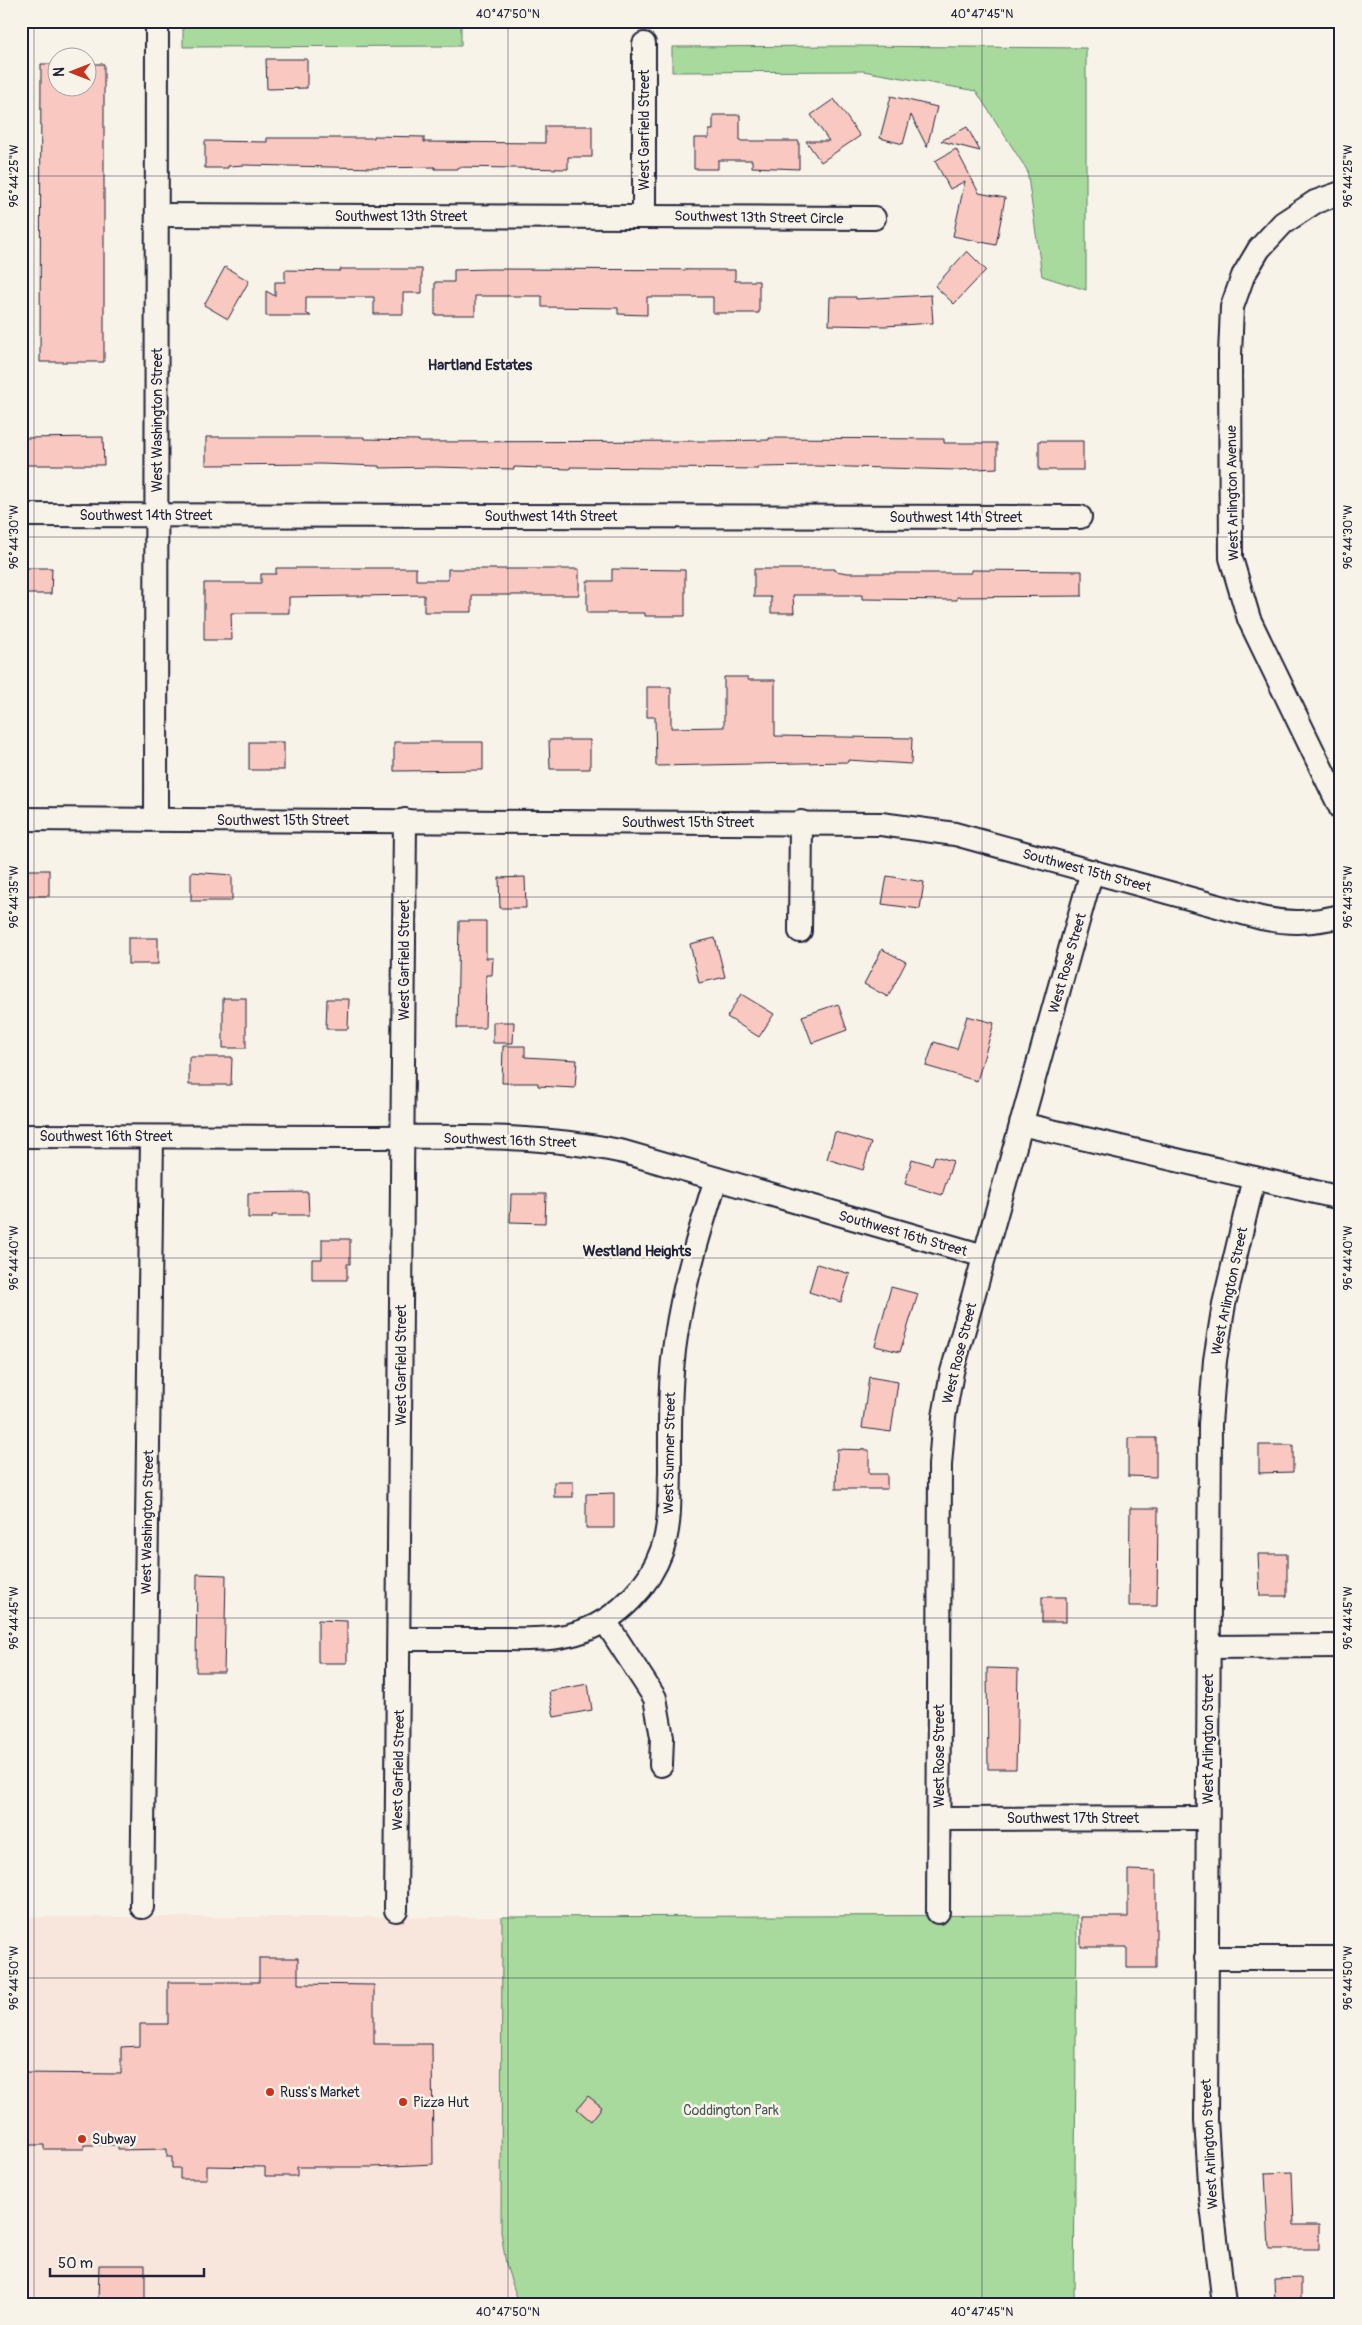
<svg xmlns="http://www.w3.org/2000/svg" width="1362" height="2325" font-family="Pangolin,sans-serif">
<rect width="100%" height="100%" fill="#f7f3e8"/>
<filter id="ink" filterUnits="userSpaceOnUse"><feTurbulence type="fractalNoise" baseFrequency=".02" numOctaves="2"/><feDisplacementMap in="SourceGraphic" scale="10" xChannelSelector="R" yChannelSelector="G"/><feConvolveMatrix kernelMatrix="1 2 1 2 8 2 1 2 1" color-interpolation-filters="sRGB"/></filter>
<g filter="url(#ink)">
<path fill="#f8e6dc" d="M21 1917H502L501 2231 506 2265 519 2304H21Z"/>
<g fill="#a7da9c" stroke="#647e6c">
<path d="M183 21H461V46L183 47Z"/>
<path d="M846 46 1086 48V290L1042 276 1027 170 976 91 863 71 672 72V47Z"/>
<path d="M1077 1915 1074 2304H519L506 2265 501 2231 502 1917Z"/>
</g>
<g fill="#f9c9c1" stroke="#22223b">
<path d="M266 59H307V88L267 89Z"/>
<path d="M41 64H58V88H88V64H104V362H40Z"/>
<path d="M891 96 937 107 927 147 911 115 903 144 880 138Z"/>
<path d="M834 99 860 136 821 162 806 141H829L811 115Z"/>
<path d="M713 115H740V141H799V169L752 167V160H718V169H694V138H709V130H713Z"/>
<path d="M545 126H592V157H568V169L458 167V169H435V167L374 168 245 165 228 166V168H205V141L267 142V138H374V136L424 137V142L545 143Z"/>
<path d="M967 127 980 151 941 141Z"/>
<path d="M956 149 979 193 1005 198 996 245 953 236 965 181 950 189 935 161Z"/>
<path d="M967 251 986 270 954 304 935 286Z"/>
<path d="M225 267 249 281 228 319 204 305Z"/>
<path d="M340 269H422V293H403V314H374V297H306V313L311 316H266V291L275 296V282H285V270L340 271Z"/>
<path d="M489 269 735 270V281H759V313H713V297H647V315L618 314V308L542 307V296H475V315H435V282H454V270Z"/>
<path d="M931 295 933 323 885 326 829 325 830 297H856V299Z"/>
<path d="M103 437 104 465H21V438Z"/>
<path d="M206 437H364V439L419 440V442L714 441 769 440V438L944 439V443H997V468L957 470 816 466 758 467V469L570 467V469L514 467V469L435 467 379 468V466L321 464 206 465Z"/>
<rect x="1039" y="441" width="44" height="29"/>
<path d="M21 568H52L51 594H21Z"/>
<path d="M276 568H416V580H448V569H579V595H472V612H424V595L289 597V613H231L232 640H204V583H261V574H276Z"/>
<path d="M612 569 685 570V616H645V613H587V581H612Z"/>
<path d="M754 569H835V571L848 573H971V570L1082 571V596L957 597V600L862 599V595H793L794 613H771V597H754Z"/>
<path d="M724 677H748V680H775V736L912 738 911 764 848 760V762L656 766 655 717H647V687H671V728L724 727Z"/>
<path d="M549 740H590V769H550Z"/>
<rect x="249" y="742" width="35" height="28"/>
<path d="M394 742H483V770L394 771Z"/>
<rect x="21" y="870" width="28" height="26"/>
<path d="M191 872 232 875V901H191Z"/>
<path d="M887 876 924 882 920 909 882 904Z"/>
<path d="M525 877 526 908H500L499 878Z"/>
<path d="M459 921H486V958H493L492 975H486L485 1028H457Z"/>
<rect x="128" y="938" width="30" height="26"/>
<path d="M715 938 725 977 699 983 690 944Z"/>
<path d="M882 949 906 962 888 997 864 984Z"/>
<path d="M741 994 774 1014 759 1037 727 1017Z"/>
<rect x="223" y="998" width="23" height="50"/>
<path d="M327 999H349L348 1029H326Z"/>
<path d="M838 1004 847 1030 812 1043 802 1016Z"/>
<path d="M967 1016 994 1023 977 1081 926 1066 934 1042 957 1049Z"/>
<path d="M493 1022H514L513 1043H493Z"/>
<path d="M503 1046H525V1057L577 1060 575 1088 538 1086V1083H502Z"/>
<path d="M189 1057H232L231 1085H189Z"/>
<path d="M835 1132 871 1143 863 1170 827 1159Z"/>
<path d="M935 1156 953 1161 942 1195 905 1184 912 1159 932 1165Z"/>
<path d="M308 1192 309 1215H272V1218H248V1193Z"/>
<path d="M511 1194H546L545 1223 510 1222Z"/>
<path d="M322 1239H350V1264H347V1280H312V1259H322Z"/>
<path d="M817 1264 850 1274 841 1302 809 1292Z"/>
<path d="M891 1287 918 1294 900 1352 875 1346Z"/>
<path d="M869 1377 898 1382 891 1432 862 1428Z"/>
<path d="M1128 1438H1156V1477L1128 1476Z"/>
<path d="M1259 1445H1293V1472L1259 1473Z"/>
<path d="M837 1449 869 1450V1474H887V1489H836Z"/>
<rect x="554" y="1482" width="19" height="15"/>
<path d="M614 1493V1528H586V1494Z"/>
<path d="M1130 1508H1158L1157 1606H1129Z"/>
<path d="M1258 1554H1287V1596H1260Z"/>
<path d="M197 1574 226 1575 224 1672H196Z"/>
<rect x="1042" y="1597" width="24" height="25"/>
<path d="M318 1620 347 1621V1663H318Z"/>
<path d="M987 1668 1018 1669 1016 1769H988Z"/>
<path d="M588 1684 592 1710 554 1717 549 1691Z"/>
<path d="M1128 1870 1156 1871V1968H1127V1947H1081V1917H1128Z"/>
<path d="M259 1958H298V1984L374 1985V2044H432L433 2164 373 2167H297V2176H265V2167L207 2166V2179H180V2168H172V2157H167V2149L118 2150V2145H84V2149H44V2145H21V2073L121 2074V2047L140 2046V2024H168V1982H259Z"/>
<path d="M588 2096 602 2107 591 2121 577 2109Z"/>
<path d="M1292 2172 1294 2225H1319V2249H1269L1265 2173Z"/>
<path d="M99 2265H145V2304H98Z"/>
<path d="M1301 2278V2304H1275L1274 2279Z"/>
</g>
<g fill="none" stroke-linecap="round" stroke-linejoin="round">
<g stroke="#22223b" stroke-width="26">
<g id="minor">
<path d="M1341 193 1315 202 1283 223 1259 249 1243 276 1232 307 1230 355 1231 558 1249 619 1341 809"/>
<path d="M157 215 874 218"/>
<path d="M644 216V44"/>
<path d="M21 515 1080 517"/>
<path d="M21 819 881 824 955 834 1261 918C1291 924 1311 923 1341 916"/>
<path d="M156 819 157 21"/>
<path d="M800 931 801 822"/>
<path d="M1021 1124 1341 1198"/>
<path d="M21 1136C135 1137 248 1137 361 1137 449 1137 538 1133 624 1152L984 1256"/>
<path d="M605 1621 655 1698 662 1737 661 1765"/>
<path d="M399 1639C432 1639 465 1639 497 1639 526 1639 556 1641 583 1631 619 1618 649 1586 662 1550 671 1525 669 1497 670 1471 670 1426 669 1380 676 1336 684 1282 700 1230 716 1179"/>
<path d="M1208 1647 1341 1646"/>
<path d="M939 1819 1207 1818"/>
<path d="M142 1907 152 1137"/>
<path d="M396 1910 405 820"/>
<path d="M938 1912 940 1465 944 1417 952 1372 1092 871"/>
<path d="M1206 1958H1341"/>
<path d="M1224 2304 1211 2198 1206 2120 1210 1424 1215 1360 1224 1304 1254 1178"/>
</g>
</g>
<use href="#minor" stroke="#f7f3e8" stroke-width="22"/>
</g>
</g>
<path fill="none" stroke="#22223b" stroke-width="1" stroke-opacity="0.45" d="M34 21V2304M508 21V2304M982 21V2304M21 176H1341M21 537H1341M21 897H1341M21 1258H1341M21 1618H1341M21 1978H1341"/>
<g fill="#c8321e" stroke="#f7f3e8" stroke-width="2">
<circle cx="270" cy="2092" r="5"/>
<circle cx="403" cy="2102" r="5"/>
<circle cx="82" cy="2139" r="5"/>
</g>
<g text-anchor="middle" stroke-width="5" stroke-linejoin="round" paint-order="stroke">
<g font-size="14" fill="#22223b" stroke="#f7f3e8">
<text transform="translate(644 130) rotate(-90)" y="5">West Garfield Street</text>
<text x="401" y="221">Southwest 13th Street</text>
<text transform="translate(759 217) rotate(1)" y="5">Southwest 13th Street Circle</text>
<text transform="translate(157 420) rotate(-90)" y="5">West Washington Street</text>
<text transform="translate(1232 493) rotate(-91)" y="5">West Arlington Avenue</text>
<text x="146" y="520">Southwest 14th Street</text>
<text x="551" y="521">Southwest 14th Street</text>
<text x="956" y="522">Southwest 14th Street</text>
<text x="283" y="825">Southwest 15th Street</text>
<text x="688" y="827">Southwest 15th Street</text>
<text transform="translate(1087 870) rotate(15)" y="5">Southwest 15th Street</text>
<text transform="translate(404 960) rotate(-90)" y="5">West Garfield Street</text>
<text transform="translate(1067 963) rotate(-74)" y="5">West Rose Street</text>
<text x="106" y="1141">Southwest 16th Street</text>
<text transform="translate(510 1140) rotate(2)" y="5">Southwest 16th Street</text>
<text transform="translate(903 1233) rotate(16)" y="5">Southwest 16th Street</text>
<text transform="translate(1229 1291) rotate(-78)" y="5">West Arlington Street</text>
<text transform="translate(959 1353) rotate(-76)" y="5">West Rose Street</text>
<text transform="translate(401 1365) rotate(-90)" y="5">West Garfield Street</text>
<text transform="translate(669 1453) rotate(-89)" y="5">West Sumner Street</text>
<text transform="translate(147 1522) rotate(-89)" y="5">West Washington Street</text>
<text transform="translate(1208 1739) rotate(-90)" y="5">West Arlington Street</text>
<text transform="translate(939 1756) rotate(-90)" y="5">West Rose Street</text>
<text transform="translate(398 1770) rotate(-89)" y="5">West Garfield Street</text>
<text x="1073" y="1823">Southwest 17th Street</text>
<text transform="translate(1209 2144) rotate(-93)" y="5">West Arlington Street</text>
</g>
<g font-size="14" fill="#22223b" stroke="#f7f3e8" text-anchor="start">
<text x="280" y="2097">Russ's Market</text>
<text x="413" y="2107">Pizza Hut</text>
<text x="92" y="2144">Subway</text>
</g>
<g font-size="14" fill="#4a5958" stroke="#f7f3e8">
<text x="731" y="2115">Coddington Park</text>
</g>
<g font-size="15" font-weight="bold" fill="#22223b" stroke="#f7f3e8">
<text x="480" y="370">Hartland Estates</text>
<text x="637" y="1256">Westland Heights</text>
</g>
</g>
<rect width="1362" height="2325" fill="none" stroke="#f7f3e8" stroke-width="55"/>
<g transform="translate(72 72) rotate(270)"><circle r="24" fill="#f7f3e8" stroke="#a29fa3"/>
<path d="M0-4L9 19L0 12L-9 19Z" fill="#c8321e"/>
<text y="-8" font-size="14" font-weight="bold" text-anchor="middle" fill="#22223b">N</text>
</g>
<path d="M50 2268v8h154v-8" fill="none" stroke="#22223b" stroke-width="2.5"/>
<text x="58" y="2268" font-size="15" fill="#22223b" stroke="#f7f3e8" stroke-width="4" paint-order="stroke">50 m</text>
<rect x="28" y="28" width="1306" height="2270" fill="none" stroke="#22223b" stroke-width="2"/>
<g font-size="12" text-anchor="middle" fill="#22223b">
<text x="508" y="18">40°47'50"N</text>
<text x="982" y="18">40°47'45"N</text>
<text transform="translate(1348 176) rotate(-90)" y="4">96°44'25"W</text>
<text transform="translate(14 176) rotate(-90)" y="4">96°44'25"W</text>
<text transform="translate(1348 537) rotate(-90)" y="4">96°44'30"W</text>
<text transform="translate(14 537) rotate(-90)" y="4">96°44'30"W</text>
<text transform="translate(1348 897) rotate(-90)" y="4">96°44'35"W</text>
<text transform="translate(14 897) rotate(-90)" y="4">96°44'35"W</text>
<text transform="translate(1348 1258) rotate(-90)" y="4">96°44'40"W</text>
<text transform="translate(14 1258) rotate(-90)" y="4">96°44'40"W</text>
<text transform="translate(14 1618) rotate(-90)" y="4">96°44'45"W</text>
<text transform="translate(1348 1618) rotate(-90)" y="4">96°44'45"W</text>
<text transform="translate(14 1978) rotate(-90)" y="4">96°44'50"W</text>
<text transform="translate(1348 1978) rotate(-90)" y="4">96°44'50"W</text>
<text x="508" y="2316">40°47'50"N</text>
<text x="982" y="2316">40°47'45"N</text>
</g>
</svg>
